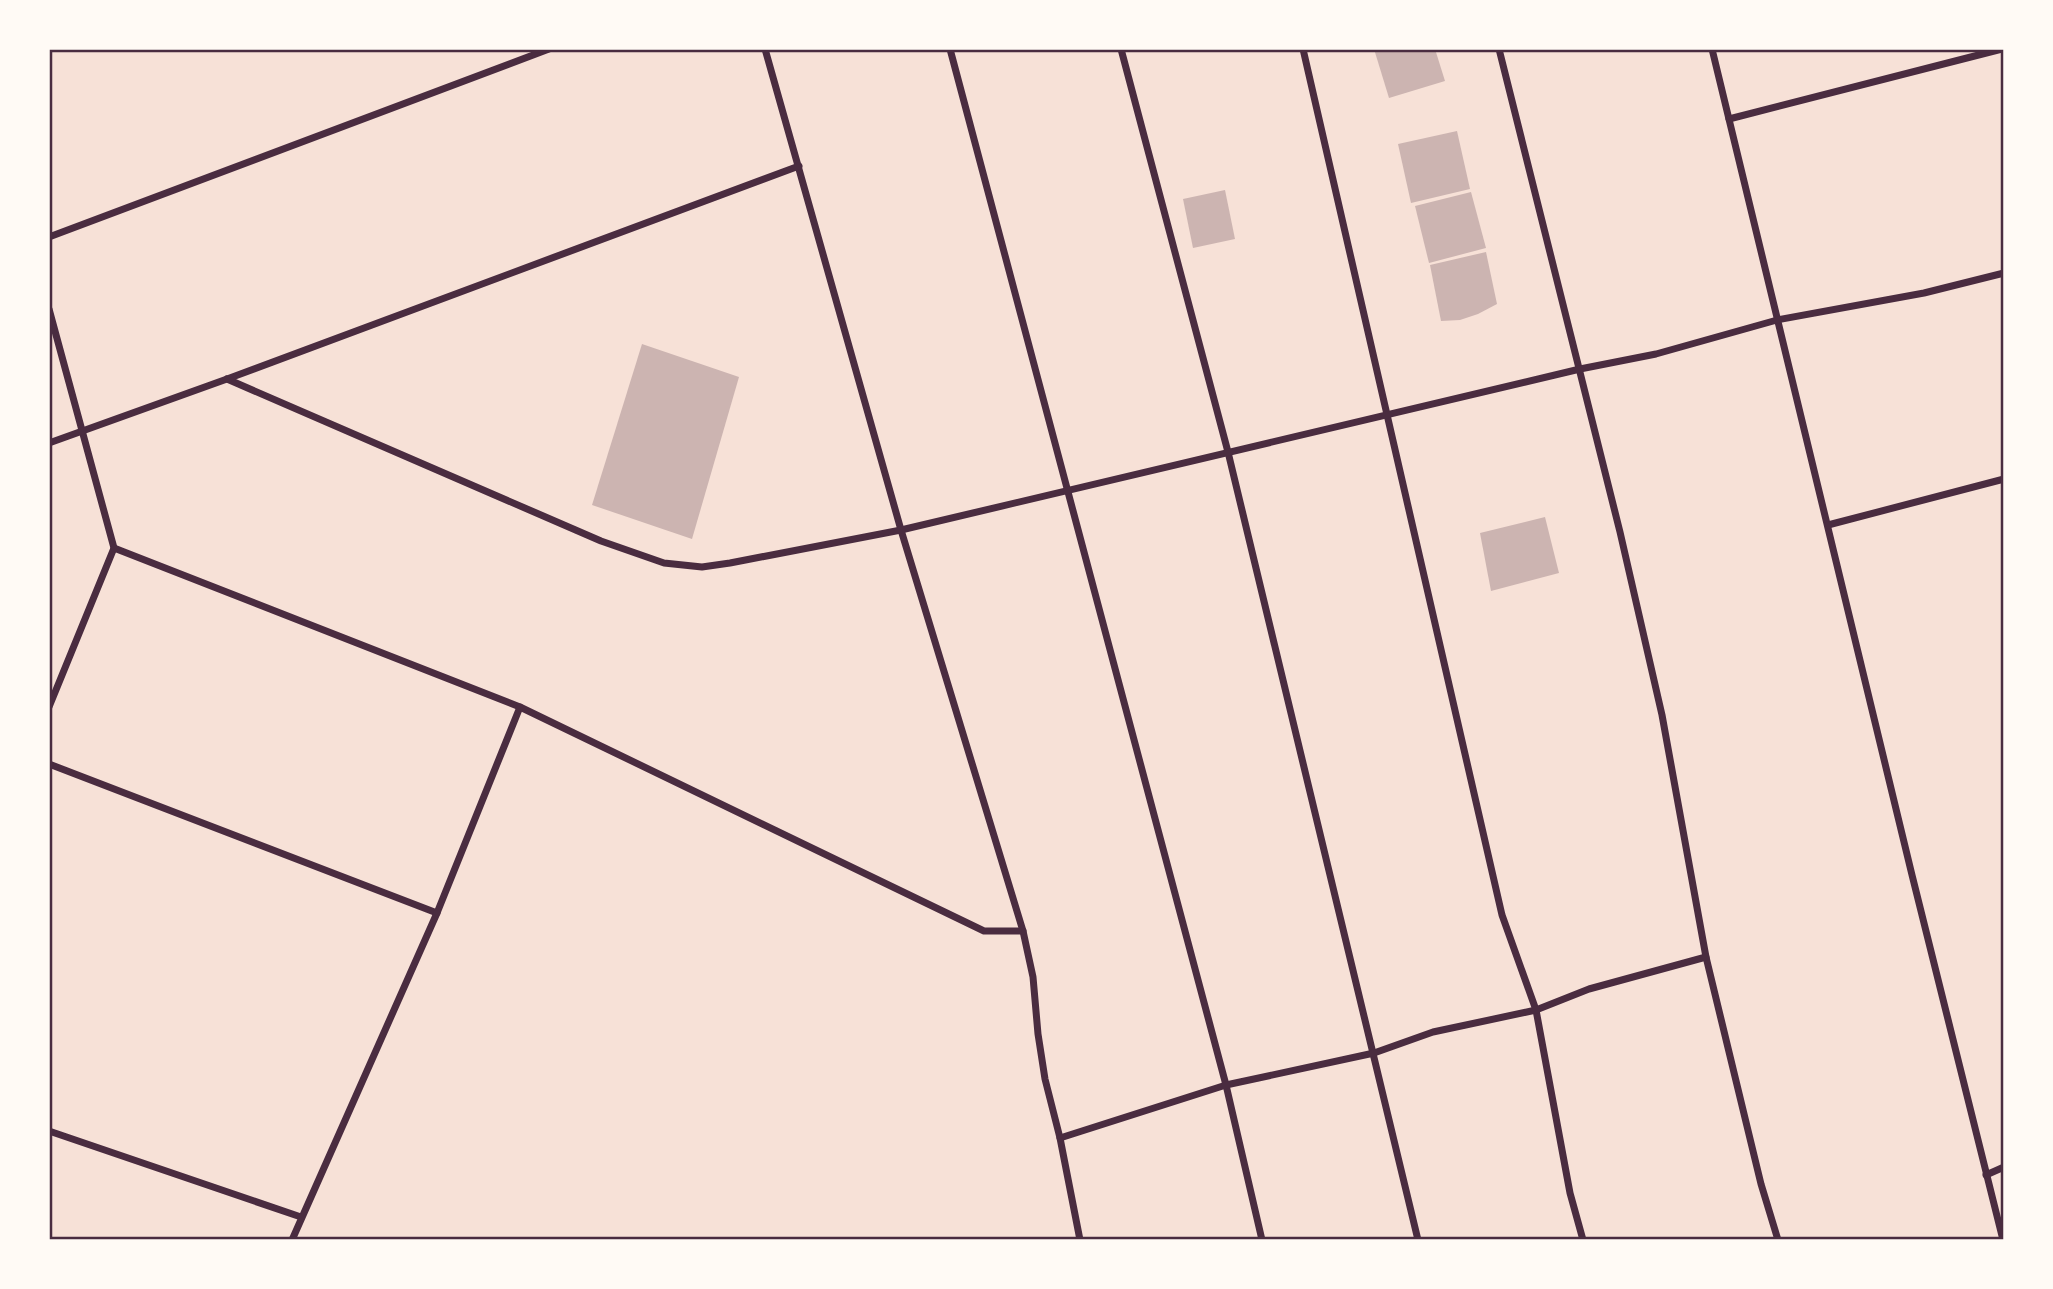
<svg xmlns="http://www.w3.org/2000/svg" width="2053" height="1289" font-family="'Golos Text',sans-serif">
<rect width="100%" height="100%" fill="#f7e1d7"/>
<g fill="#ccb4b1">
<path d="M1374 49H1435L1445 81 1389 98Z"/>
<path d="M1457 131 1470 189 1411 203 1398 144Z"/>
<path d="M1225 190 1235 239 1193 248 1183 199Z"/>
<path d="M1471 192 1486 248 1429 263 1415 206Z"/>
<path d="M1486 252 1497 304 1478 314 1460 320 1441 321 1430 265Z"/>
<path d="M642 344 739 377 692 539 592 505Z"/>
<path d="M1545 517 1559 573 1491 591 1480 533Z"/>
</g>
<g fill="none" stroke-linecap="round" stroke-linejoin="round">
<g stroke="#4a2c40" stroke-width="7">
<path d="M765 49 901 530 1023 931 1033 977 1038 1034 1045 1079 1060 1138 1080 1240"/>
<path d="M950 49 1226 1085 1262 1240"/>
<path d="M1121 49 1228 452 1418 1240"/>
<path d="M1303 49 1502 915 1536 1010 1570 1193 1583 1240"/>
<path d="M1499 49 1620 532 1662 715 1706 957 1761 1184 1778 1240"/>
<path d="M1712 49 1912 875 2003 1240"/>
<path d="M1729 119 2002 49"/>
<path d="M49 237 549 49"/>
<path d="M49 309 114 548 49 707"/>
<path d="M227 379 601 541 664 563 702 567 730 563 901 530 1580 369 1656 354 1777 320 1924 293 2004 273"/>
<path d="M49 443 227 379 799 166"/>
<path d="M1828 525 2004 479"/>
<path d="M114 548 520 707 984 931H1023"/>
<path d="M49 764 437 913"/>
<path d="M49 1131 301 1217"/>
<path d="M1060 1138 1226 1085 1374 1053 1433 1032 1536 1010 1589 989 1706 957"/>
<path d="M1986 1175 2004 1167"/>
<path d="M292 1240 437 913 520 707"/>
</g>
</g>
<rect width="2053" height="1289" fill="none" stroke="#fffaf5" stroke-width="102"/>
<rect x="51" y="51" width="1951" height="1187" fill="none" stroke="#4a2c40" stroke-width="2.5"/>
</svg>
